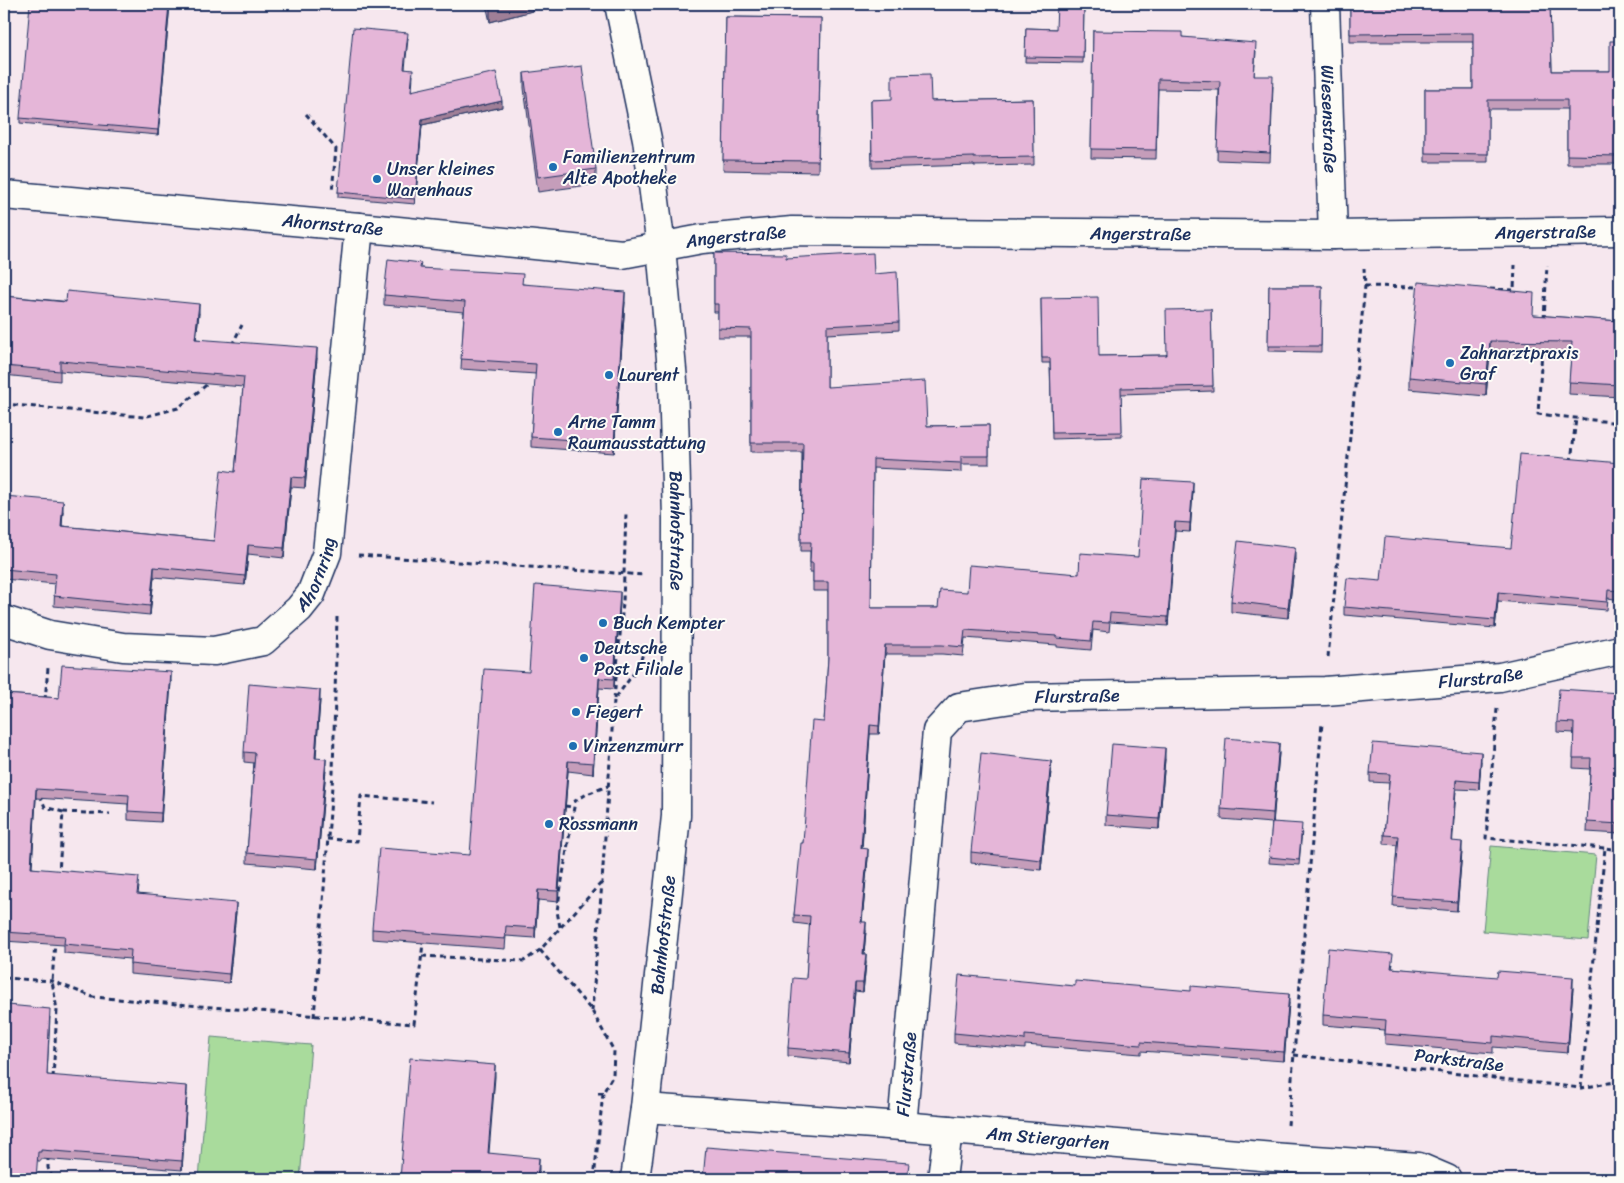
<svg xmlns="http://www.w3.org/2000/svg" width="1624" height="1183" font-family="Sriracha,sans-serif">
<rect width="100%" height="100%" fill="#f6e7ee"/>
<filter id="ink" filterUnits="userSpaceOnUse"><feTurbulence type="fractalNoise" baseFrequency=".02" numOctaves="2"/><feDisplacementMap in="SourceGraphic" scale="10" xChannelSelector="R" yChannelSelector="G"/><feConvolveMatrix kernelMatrix="1 2 1 2 8 2 1 2 1" color-interpolation-filters="sRGB"/></filter>
<g filter="url(#ink)">
<g fill="#a9db9c" stroke="#62857d">
<path d="M1491 846 1596 855 1588 940 1483 931Z"/>
<path d="M211 1037 311 1045 300 1179H199Z"/>
</g>
<g fill="none" stroke-linecap="round" stroke-linejoin="round">
<g stroke="#1b2f5e" stroke-width="31">
<g id="minor">
<path id="s1" d="M619 4 647 139 661 247 673 381 677 518 676 816 645 1108 635 1179"/>
<path id="s2" d="M1325 4 1333 235"/>
<path id="s3" d="M4 195 359 227 622 254 702 239 792 231 1333 235 1620 231"/>
<path id="s4" d="M4 620 50 635 123 647 214 651 263 641 299 609 311 594 327 553 359 227"/>
<path id="s5" d="M645 1108 902 1126 1285 1158 1419 1167 1447 1179"/>
<path id="s6" d="M902 1126 937 731 959 707 1025 697 1325 691 1500 677 1620 650"/>
<path d="M942 1179 948 1130"/>
</g>
</g>
<g stroke="#1b2f5e" stroke-width="3" stroke-dasharray="5 4" stroke-linecap="butt">
<path d="M306 114 336 149 332 192"/>
<path d="M1365 286 1421 287"/>
<path d="M1490 289 1514 290 1515 265"/>
<path d="M1544 319 1547 265"/>
<path d="M232 345 242 325"/>
<path d="M1542 350 1538 414 1620 423"/>
<path d="M4 404 144 417 178 408 210 382"/>
<path d="M1571 462 1576 418"/>
<path d="M358 555 644 575"/>
<path d="M1328 657 1365 286 1364 268"/>
<path d="M614 699 623 603 626 513"/>
<path d="M45 700 48 668"/>
<path d="M1497 709 1486 838 1605 848"/>
<path d="M40 795 45 807 63 812 59 873"/>
<path d="M565 806 573 807"/>
<path d="M63 812 110 814"/>
<path d="M327 839 357 841 361 796 432 802"/>
<path d="M560 927 557 911 575 801 587 794 608 786"/>
<path d="M540 950 592 1011 614 1051 613 1075 603 1093 594 1179"/>
<path d="M422 956 524 961 540 950 602 882"/>
<path d="M4 978 52 981 93 997 414 1024 423 943"/>
<path d="M592 1011 602 882 614 700 637 669 643 654"/>
<path d="M314 1017 333 773 337 617"/>
<path d="M1294 1055 1581 1088 1620 1081"/>
<path d="M53 1078 57 1010 52 981 55 942"/>
<path d="M1581 1088 1605 848 1620 850"/>
<path d="M598 1093H603"/>
<path d="M1288 1125 1322 723"/>
<path d="M48 1156V1168L53 1179"/>
</g>
<use href="#minor" stroke="#fdfcf7" stroke-width="28"/>
</g>
<g fill="#c59dba" stroke="#1b2f5e">
<path d="M170 4 158 135 20 123V118Z"/>
<path d="M486 4H532V11L490 22Z"/>
<path d="M1084 4 1083 63 1025 62 1026 28 1056 29Z"/>
<path d="M1350 4H1550L1552 71H1610L1620 41V164H1567V109H1488V162H1425V89H1473V42H1350Z"/>
<path d="M726 17 821 18 818 172 723 170Z"/>
<path d="M1093 31 1182 37 1256 52 1254 76 1273 86 1270 162 1217 160 1219 90 1158 89 1156 159 1091 158Z"/>
<path d="M408 38 405 69 413 75 412 91 502 107 422 125 415 204 338 197V192Z"/>
<path d="M524 73 596 169V184L538 192 524 88Z"/>
<path d="M1033 99 1034 165 974 166V165L872 168 871 100 931 101Z"/>
<path d="M714 253 786 258 874 274 899 322V330L827 334V387L927 426 989 425V464H961V472L873 468 871 608H938L967 592 1079 574 1138 557 1193 491 1190 532 1175 531 1168 626 1110 622 1109 632 1093 630 1091 650 1057 647V645L965 638 963 656 942 654H885L879 734H870L862 849 868 858 862 922 866 931 864 954 866 963 863 992 855 991 849 1062 788 1056V1048L806 979 810 925 794 923V915L803 843 824 722 828 658V591H813V572H810V551H801L802 452H751V337H718V312H714Z"/>
<path d="M421 268 523 284 625 302 614 453 531 447V437L536 374 461 369 464 312 384 305V295Z"/>
<path d="M1269 286H1322L1321 352 1268 351Z"/>
<path d="M4 296 199 313 196 339 317 358 305 488 291 487 284 558 248 554 245 585 154 577 150 615 54 606 55 584 4 579V496L63 511 62 526 214 541 235 472 243 387 60 371V381L4 375Z"/>
<path d="M1041 298 1099 356 1166 355 1211 309 1213 391 1121 394 1122 437 1052 439 1050 363H1042Z"/>
<path d="M1533 315 1620 321V397L1569 394 1571 354 1490 353 1486 396 1409 389V377Z"/>
<path d="M1620 471 1616 513H1620V600L1608 598 1607 610 1498 601 1495 628 1344 615V607L1381 581 1511 548Z"/>
<path d="M1295 559 1288 618 1231 612V601Z"/>
<path d="M620 602 614 689 599 688 593 774 568 771 558 902 538 900 535 938 506 936 505 949 372 939V929L470 855 529 672Z"/>
<path d="M171 681 161 822 128 820V804L36 798 32 868 139 887 138 894 236 912 229 983 130 974V959L64 953V945L4 941V694L59 698Z"/>
<path d="M1620 693V834L1587 832 1590 769 1573 768 1574 733 1557 732V722Z"/>
<path d="M320 700 316 758 326 769 317 869 247 863V853L254 763 244 762V752Z"/>
<path d="M1279 753 1273 822 1302 830 1299 865 1269 863 1272 823 1221 819V809Z"/>
<path d="M1165 759 1159 829 1106 825V815Z"/>
<path d="M1481 761 1479 790 1456 789 1452 841 1462 851 1457 911 1393 906 1397 845 1384 844V835L1389 783 1370 782V773Z"/>
<path d="M1051 771 1041 870 971 863V852Z"/>
<path d="M1620 917V973H1616V962Z"/>
<path d="M1393 964 1392 968 1573 988 1568 1053 1493 1047V1053L1385 1044V1030L1323 1025V1015Z"/>
<path d="M1075 986 1289 1003 1284 1061 1141 1051V1054L1025 1045V1049L954 1043V1033Z"/>
<path d="M50 1017 47 1075 187 1094 182 1170 41 1159V1161H38L5 1045Z"/>
</g>
<g fill="#a07f97" stroke="#1b2f5e">
<path d="M169 4H170L158 135V130Z"/>
<path d="M506 4H532V11L490 22V8Z"/>
<path d="M502 101V107L422 125 415 204 422 119Z"/>
<path d="M625 292V302L614 453V443Z"/>
<path d="M199 304V313L195 349V339Z"/>
<path d="M1490 341V353L1486 396V384Z"/>
<path d="M317 348V358L305 488V478Z"/>
<path d="M1620 463V471L1616 521V513Z"/>
<path d="M291 477V487L284 558V548Z"/>
<path d="M1193 482V491L1190 532V523Z"/>
<path d="M63 501V511L61 536V526Z"/>
<path d="M1175 522V531L1168 626V617Z"/>
<path d="M248 545V554L245 585V576Z"/>
<path d="M1295 548V559L1288 618V608Z"/>
<path d="M154 567V577L150 615V606Z"/>
<path d="M620 592V602L614 689V679Z"/>
<path d="M1498 592V601L1495 628V620Z"/>
<path d="M885 645V654L879 734V726Z"/>
<path d="M171 672V681L161 822V813Z"/>
<path d="M599 678V688L593 774V763Z"/>
<path d="M320 690V700L315 768V758Z"/>
<path d="M870 725V734L861 857V848Z"/>
<path d="M1279 743V753L1273 824V813Z"/>
<path d="M1165 748V759L1159 829V819Z"/>
<path d="M1481 752V761L1479 790V782Z"/>
<path d="M326 759V769L317 869V859Z"/>
<path d="M568 761V771L558 902V891Z"/>
<path d="M1051 761V771L1041 870V860Z"/>
<path d="M1456 780V789L1452 849V841Z"/>
<path d="M36 789V798L31 877V868Z"/>
<path d="M1462 842V851L1457 911V902Z"/>
<path d="M868 849V858L861 930V922Z"/>
<path d="M538 890V900L535 938V928Z"/>
<path d="M236 903V912L229 983V974Z"/>
<path d="M866 922V931L863 962V954Z"/>
<path d="M866 954V963L863 992V983Z"/>
<path d="M1573 977V988L1568 1053V1043Z"/>
<path d="M855 983V991L849 1062V1053Z"/>
<path d="M1289 994V1003L1284 1061V1052Z"/>
<path d="M495 1065V1077L488 1165V1153Z"/>
<path d="M187 1086V1094L182 1170V1161Z"/>
<path d="M539 1158V1170L538 1179H537Z"/>
</g>
<g fill="#e5b6d8" stroke="#1b2f5e">
<path d="M30 4H169L158 130 20 118Z"/>
<path d="M489 4H506L490 8Z"/>
<path d="M1057 4H1084L1083 58 1025 57 1026 28 1056 29Z"/>
<path d="M1350 4H1550L1552 71H1610V41H1620V156L1567 155V100H1488V154L1425 153V89H1473V33L1350 34Z"/>
<path d="M726 17 821 18 818 161 723 160Z"/>
<path d="M353 28 408 33 404 69 413 70 411 91 496 72 502 101 422 119 415 199 338 192Z"/>
<path d="M1093 31 1182 32V37L1256 43 1254 76H1273L1270 153 1217 150 1220 81 1158 79 1156 150 1091 149Z"/>
<path d="M582 66 596 169 538 177 524 73Z"/>
<path d="M930 74 931 101 1033 99 1034 157 974 158V157L872 160 871 100 892 99V75Z"/>
<path d="M714 253 786 254V258L873 253 874 274 897 272 899 322 827 326V387L925 381 927 426 989 425V456H961V463L873 459 871 608H938L940 590 967 592 969 565 1079 574 1080 553 1138 557 1143 479 1193 482 1190 523 1175 522 1168 617 1110 613 1109 623 1093 622 1091 641 1057 638V636L965 630 963 647 942 645H885L879 726 870 725 861 848 868 849 861 922H866L863 954H866L863 983H855L849 1053 788 1048 793 978 806 979 810 916 794 915 801 843H803L812 721 824 722 828 658V582H813V563H810L811 542H801L803 443H751V329L718 328V304H714Z"/>
<path d="M388 259 421 263 420 268 523 274 522 284 625 292 614 443 531 437 536 364 461 359 465 302 384 295Z"/>
<path d="M1418 282 1534 293 1533 315 1620 321V385L1569 382 1572 342 1490 341 1486 384 1409 377Z"/>
<path d="M1269 286H1322L1321 346H1268Z"/>
<path d="M67 291 199 304 195 339 317 348 305 478 291 477 284 548 248 545 245 576 154 567 150 606 54 596 56 574 4 569V496L63 501 61 526 214 541 221 470 235 472 244 377 60 361V371L4 366V296L66 302Z"/>
<path d="M1098 297 1099 356 1167 355 1166 310 1211 309 1213 386 1121 388 1122 432 1052 433 1050 358H1042L1041 298Z"/>
<path d="M1520 454 1620 463 1616 513H1620V591L1608 590 1607 602 1498 592 1495 620 1344 607 1347 578 1381 581 1385 537 1511 548Z"/>
<path d="M1238 541 1295 548 1288 608 1231 601Z"/>
<path d="M535 585 620 592 614 679 599 678 593 763 568 761 558 891 538 890 535 928 506 926 505 939 372 929 379 848 470 855 484 669 529 672Z"/>
<path d="M62 665 171 672 161 813 128 811 129 795 36 789 31 868 139 877 137 894 236 903 229 974 130 964 131 950 64 944 65 936 4 932V694L59 698Z"/>
<path d="M249 684 320 690 315 758 326 759 317 859 247 853 255 753 244 752Z"/>
<path d="M1559 689 1620 693V824L1587 822 1591 758H1573L1574 723 1557 722Z"/>
<path d="M1226 738 1279 743 1273 813 1221 809Z"/>
<path d="M1373 743 1481 752 1479 782 1456 780 1452 841 1462 842 1457 902 1393 897 1398 836 1384 835 1390 774 1370 773Z"/>
<path d="M1112 744 1165 748 1159 819 1106 815Z"/>
<path d="M981 753 1051 761 1041 860 971 852Z"/>
<path d="M1272 822 1302 824 1299 860 1269 857Z"/>
<path d="M1620 917V963L1616 962Z"/>
<path d="M1328 948 1393 954 1391 968 1497 977 1498 971 1573 977 1568 1043 1493 1036V1043L1385 1034 1386 1020 1323 1015Z"/>
<path d="M959 975 1075 986V981L1191 991V986L1289 994 1284 1052 1141 1042V1045L1025 1035V1040L954 1033Z"/>
<path d="M8 1005 50 1009 47 1075 187 1086 182 1161 41 1150V1152H38L36 1179H4V1045H5Z"/>
<path d="M410 1058 495 1065 488 1153 539 1158 537 1179H400Z"/>
<path d="M706 1147 909 1163 907 1179H703Z"/>
</g>
</g>
<g fill="#1f6fb2" stroke="#fdfcf7" stroke-width="2">
<circle cx="553" cy="167" r="5"/>
<circle cx="377" cy="179" r="5"/>
<circle cx="1450" cy="363" r="5"/>
<circle cx="609" cy="375" r="5"/>
<circle cx="558" cy="432" r="5"/>
<circle cx="603" cy="623" r="5"/>
<circle cx="584" cy="658" r="5"/>
<circle cx="576" cy="712" r="5"/>
<circle cx="573" cy="746" r="5"/>
<circle cx="549" cy="824" r="5"/>
</g>
<g text-anchor="middle" stroke-width="4" stroke-linejoin="round" paint-order="stroke">
<g font-size="18" fill="#1b2f5e" stroke="#fdfcf7">
<text dy="6" stroke="none"><textPath href="#s2" startOffset="115">Wiesenstraße</textPath></text>
<text dy="6" stroke="none"><textPath href="#s3" startOffset="330">Ahornstraße</textPath></text>
<text dy="6" stroke="none"><textPath href="#s3" startOffset="1546">Angerstraße</textPath></text>
<text dy="6" stroke="none"><textPath href="#s3" startOffset="1141">Angerstraße</textPath></text>
<text dy="6" stroke="none"><textPath href="#s3" startOffset="736">Angerstraße</textPath></text>
<text dy="6" stroke="none"><textPath href="#s1" startOffset="531">Bahnhofstraße</textPath></text>
<text dy="6" stroke="none"><textPath href="#s4" startOffset="351">Ahornring</textPath></text>
<text dy="6" stroke="none"><textPath href="#s6" startOffset="952">Flurstraße</textPath></text>
<text dy="6" stroke="none"><textPath href="#s6" startOffset="548">Flurstraße</textPath></text>
<text transform="translate(663 935) rotate(-84)" y="6">Bahnhofstraße</text>
<text transform="translate(1459 1060) rotate(7)" y="6">Parkstraße</text>
<text dy="6" stroke="none"><textPath href="#s6" startOffset="52">Flurstraße</textPath></text>
<text dy="6" stroke="none"><textPath href="#s5" startOffset="404">Am Stiergarten</textPath></text>
</g>
<g font-size="18" fill="#1b2f5e" stroke="#fdfcf7" text-anchor="start">
<text x="563" y="163">Familienzentrum<tspan x="563" dy="21">Alte Apotheke</tspan></text>
<text x="387" y="175">Unser kleines<tspan x="387" dy="21">Warenhaus</tspan></text>
<text x="1460" y="359">Zahnarztpraxis<tspan x="1460" dy="21">Graf</tspan></text>
<text x="619" y="381">Laurent</text>
<text x="568" y="428">Arne Tamm<tspan x="568" dy="21">Raumausstattung</tspan></text>
<text x="613" y="629">Buch Kempter</text>
<text x="594" y="654">Deutsche<tspan x="594" dy="21">Post Filiale</tspan></text>
<text x="586" y="718">Fiegert</text>
<text x="583" y="752">Vinzenzmurr</text>
<text x="559" y="830">Rossmann</text>
</g>
</g>
<rect width="1624" height="1183" fill="none" stroke="#fdfcf7" stroke-width="20"/>
<rect x="10" y="10" width="1604" height="1163" fill="none" stroke="#1b2f5e" stroke-width="2" filter="url(#ink)"/>
</svg>
